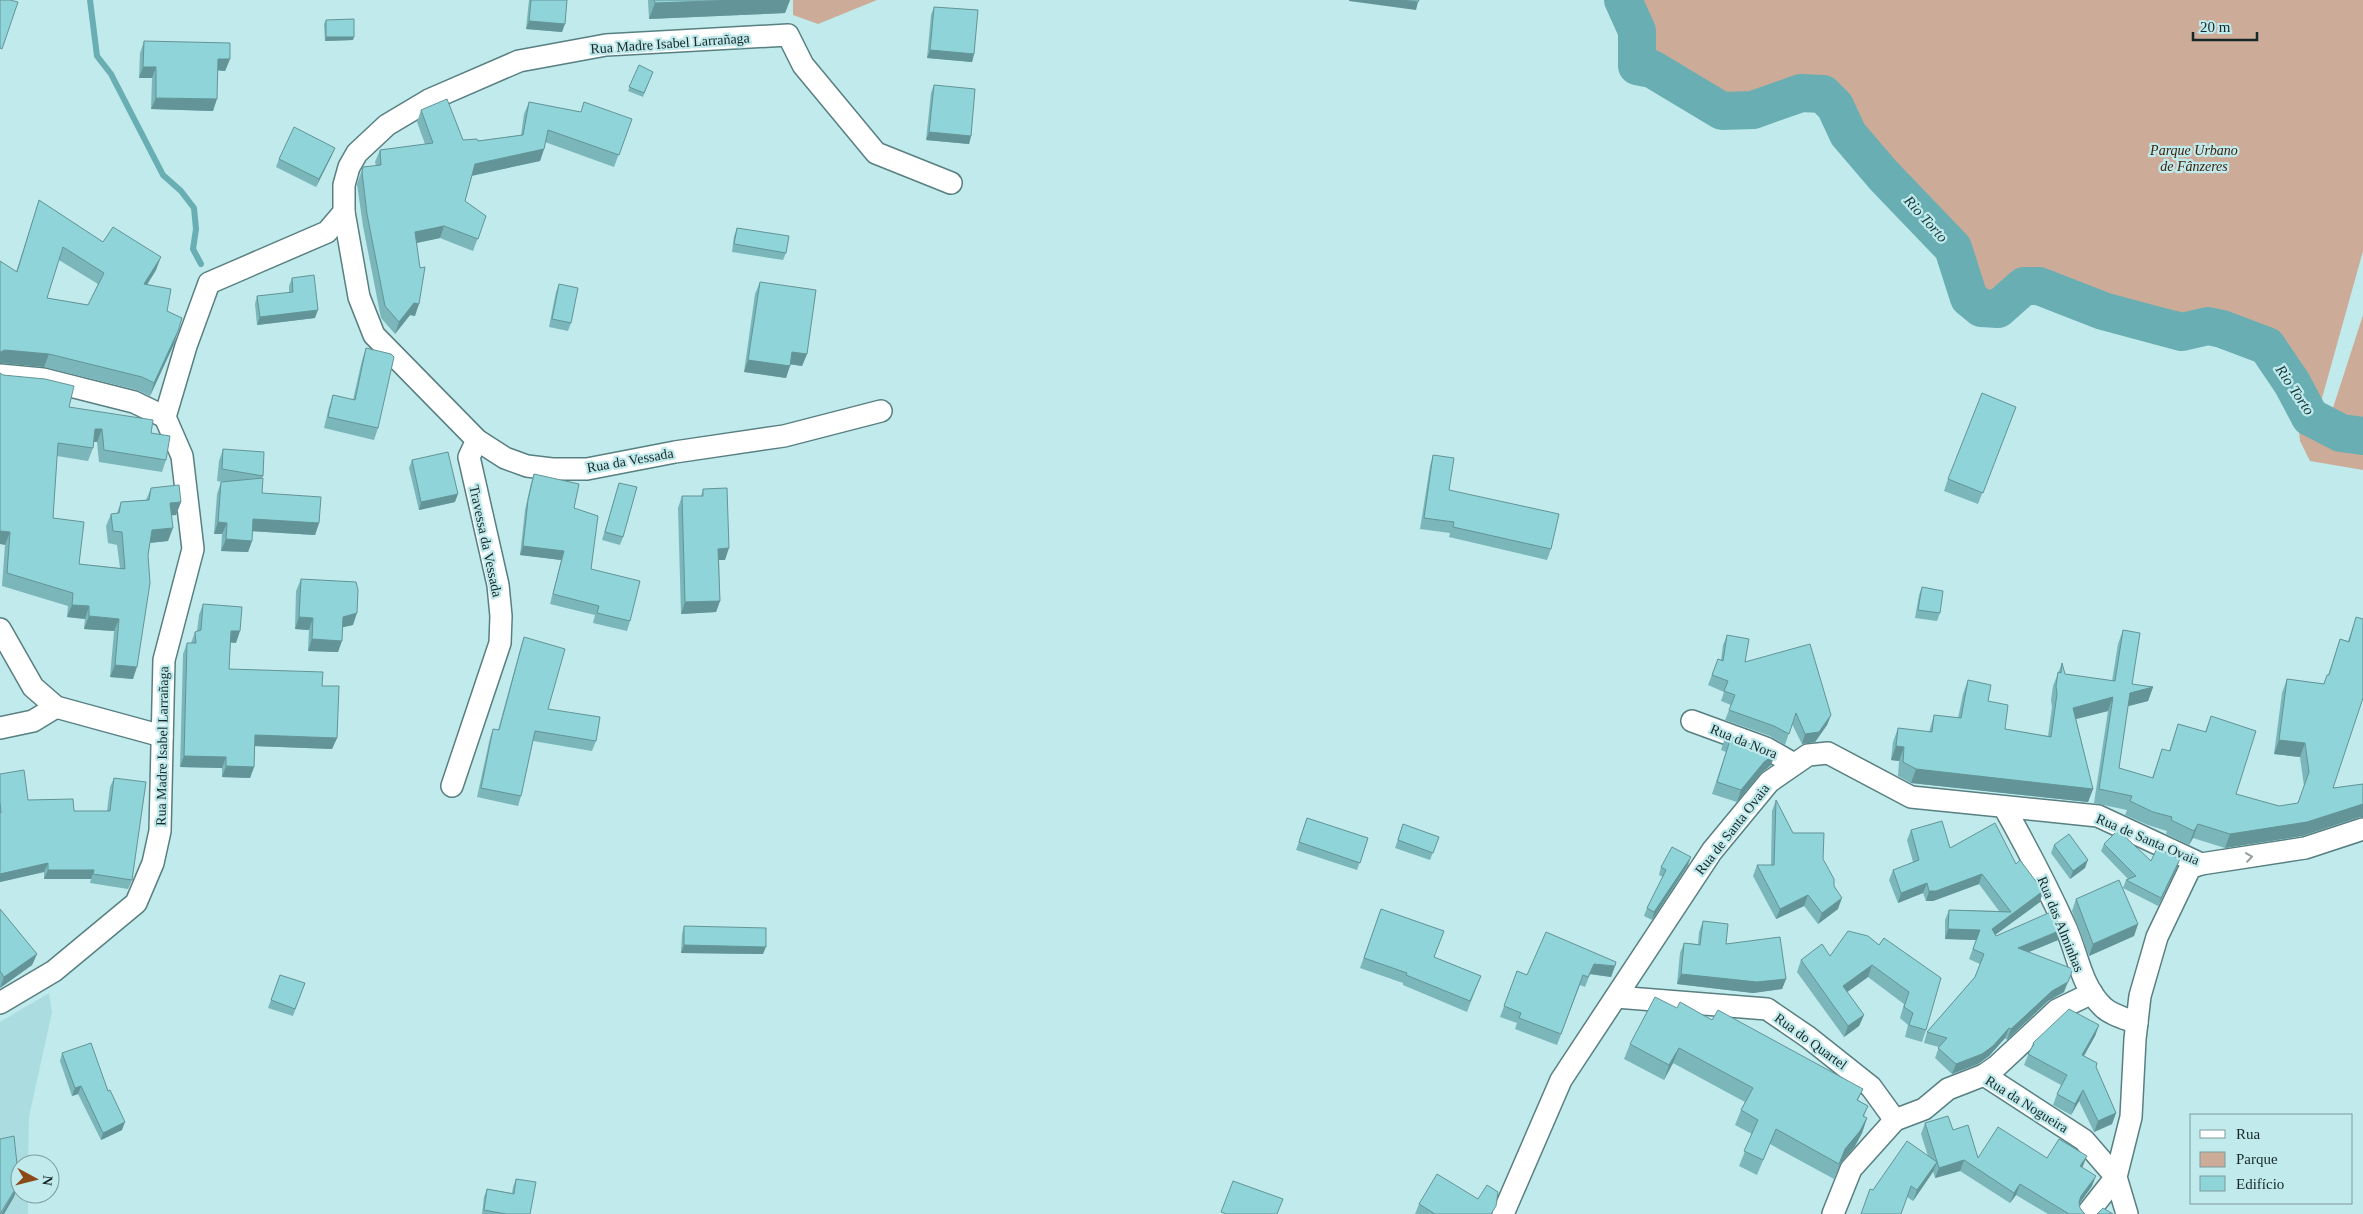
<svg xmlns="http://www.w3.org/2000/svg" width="2363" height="1214" font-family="'Times New Roman',serif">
<rect width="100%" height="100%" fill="#c0eaec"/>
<path fill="#abdde0" d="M49 993 52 1012 29 1117 28 1164H20V1194H28V1214H0V1022Z"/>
<g fill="#ccac99">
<path d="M793 0H877L818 24 793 15Z"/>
<path d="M1608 0H2363V251L2319 409 2331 414 2363 315V470L2310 461 2300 441 2296 402 2302 383 2291 354 2268 334 2233 318 2209 315 2181 319 2034 273 1996 294 1979 293 1960 236 1876 146 1828 83 1752 99H1721L1679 72 1650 56 1618 20Z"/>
</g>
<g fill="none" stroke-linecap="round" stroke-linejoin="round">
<path stroke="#69aeb2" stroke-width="6" d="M90 0 97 56 111 74 163 175 181 191 194 208 196 229 193 249 201 264"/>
<path stroke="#69aeb2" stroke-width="38" d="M1623 0 1637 31V66L1652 69 1722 111 1753 110 1801 93 1823 94 1835 106 1848 134 1883 175 1953 248 1969 298 1981 308 1998 309 2024 286H2039L2103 311 2155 325 2182 332 2208 326 2222 329 2267 346 2292 383 2310 417 2341 433 2363 436"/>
<g stroke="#587f81" stroke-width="24">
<g id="street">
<path d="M344 212 359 297 374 335 477 440 505 458 527 466 552 469H587L675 452 784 436 881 411"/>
<path d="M0 375 43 379 134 402 165 417"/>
<path d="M0 629 33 687 56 707 162 736"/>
<path d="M1692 721 1766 748 1794 764"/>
<path d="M0 728 33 721 56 707"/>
<path d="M452 786 500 643 501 616 498 585 469 457 477 440"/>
<path d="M2004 807C2026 846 2047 886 2066 928 2078 955 2081 986 2103 1007 2111 1015 2127 1019 2137 1023"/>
<path d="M1616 997 1767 1009 1808 1037 1871 1087 1895 1120"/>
<path d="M0 1003 54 971 136 903 153 863 160 831 164 660 193 549 182 456 165 417 186 346 209 283 327 232 344 212V185L349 167 357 153 387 125 429 100 519 61 606 45 788 35 803 65 876 153 951 183"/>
<path d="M1984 1075 1997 1066 2057 1010 2092 993"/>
<path d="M1503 1214 1561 1080 1712 851 1769 782 1808 755 1828 753 1911 797 2098 816 2201 864 2305 848 2363 829"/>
<path d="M1833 1214 1851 1169 1895 1120 1924 1109 1948 1089 1984 1075 2084 1140 2116 1177 2087 1214"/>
<path d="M2127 1214 2116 1177 2131 1117 2135 1039 2140 996 2157 937 2190 868 2201 864"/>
</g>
</g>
<use href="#street" stroke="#fff" stroke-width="21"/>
</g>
<g fill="#7ab6ba" fill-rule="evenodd">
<path d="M529 0H567L562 32 526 29Z"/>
<path d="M648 0H790L785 13 649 19Z"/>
<path d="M934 7 974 54 972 62 927 58 931 15Z"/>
<path d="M326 20 353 40 325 41 324 24Z"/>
<path d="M144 41 230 59 225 71 218 70 213 111 151 109 152 78H139L140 53Z"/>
<path d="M639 65 653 72 643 97 628 91Z"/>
<path d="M934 85 971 136 969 144 926 140 931 93Z"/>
<path d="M529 102 580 112 632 119 614 167 545 142 544 149 540 161 472 176 465 201 486 216 473 251 440 238 417 243 415 316 410 315 395 334 381 318 363 226 357 184 363 167 376 166 375 162 380 150 425 144 417 122 421 110 463 140 478 141 521 135 524 114Z"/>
<path d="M332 155 316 187 276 167 279 159Z"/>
<path d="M39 200 103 242 156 270 147 285 167 311 174 344 150 396 137 390 44 367 1 363 16 272ZM59 260 98 284 88 305 47 298Z"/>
<path d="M737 228 786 253 783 260 732 252 734 236Z"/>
<path d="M292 278 315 318 257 325 255 304 257 296 289 293V286Z"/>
<path d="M760 282 807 354 802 366 790 364 786 378 744 372 755 294Z"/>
<path d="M559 284 571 323 568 331 549 327 556 292Z"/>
<path d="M366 348 378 428 374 440 324 428 329 407 333 395 353 400 362 360Z"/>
<path d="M3 375 69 407 151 433 166 460 162 472 99 462 97 442H94L93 448 88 461 57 456 53 518 79 564 120 568 117 545 108 543 106 526 111 514 117 513 121 502 146 500 151 488 181 502 176 515H172L168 541 150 543 148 555 133 679 110 677 114 631 84 629 85 619 67 617 68 606 2 586 5 545Z"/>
<path d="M2016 407 1978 504 1944 491 1948 479Z"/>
<path d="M223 449 263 476 262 478V493L319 523 315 535 252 531V541L248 552 221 551 222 534H214L217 494 221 482H223L217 481 219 461Z"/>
<path d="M1433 455 1449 490 1551 549 1547 560 1449 537 1450 533 1420 529 1430 466Z"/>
<path d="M412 460 455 502 419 510 409 468Z"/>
<path d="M534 474 574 508 591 569 630 621 627 631 593 623 595 615 550 604 561 560 520 555 525 510 531 483Z"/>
<path d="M619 483 623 537 620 545 602 540Z"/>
<path d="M703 489 725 560H719L720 601 716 612 681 614 678 508 682 496H701Z"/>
<path d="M301 579 353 625 343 627 338 652 308 651 309 630 295 629 296 591Z"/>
<path d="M1922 587 1940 613 1937 621 1915 618 1919 595Z"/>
<path d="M203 604 236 643 230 642 229 669 322 686 337 738 332 749 255 746 254 767 250 778 222 777V768L180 767 183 654 187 643H191L195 632 197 631 199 615Z"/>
<path d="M2356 617 2333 788 2363 784V817H2360L2302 836 2225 848 2193 838 2189 845 2166 834 2167 831 2148 825 2125 815 2127 810 2094 803 2108 711 2076 719 2093 789 2088 802 1911 783 1898 776 1899 761 1891 760 1893 742 1898 728 1929 732 1934 715 1958 718 1963 694 1968 680 1988 701 2005 729 2048 736 2052 707 2051 700 2053 686 2062 663 2065 674 2112 681 2118 644 2123 630 2132 684 2153 687 2148 701 2128 706 2119 768 2152 778 2162 749 2169 751 2178 724 2205 732 2211 716 2236 794 2279 806 2298 803 2304 786 2300 757 2274 754 2282 693 2287 679 2323 684 2328 675 2340 639 2348 641Z"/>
<path d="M1727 635 1745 662 1831 715 1827 725 1815 742 1802 744 1792 724 1785 745 1770 736 1725 720 1731 705 1721 701 1724 692 1708 685 1718 659 1721 660 1723 645Z"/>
<path d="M524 637 548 709 596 741 592 751 533 741 521 796 518 806 477 797 490 738 493 729 498 730 521 646Z"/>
<path d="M1726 734 1775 754 1771 765 1760 774 1737 802 1712 794 1726 752 1721 750Z"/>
<path d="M0 774 28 800 74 811H107L110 787 114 778 132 880 128 889 90 883 91 879H44V872L0 882Z"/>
<path d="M1776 800 1793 833 1823 859 1834 886 1838 909 1818 924 1804 906 1776 919 1753 876 1757 865H1771L1772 811Z"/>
<path d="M1307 818 1368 838 1357 870 1296 850Z"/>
<path d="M1403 824 1439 837 1430 860 1395 848Z"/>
<path d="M1911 830 1950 848 2016 864 2043 891 2040 902 1995 935 1996 936 2058 940 2029 952 2064 992 2048 1001 2007 1040 2005 1038 1989 1056 1978 1064 1952 1074 1935 1058 1939 1047 1924 1043 1927 1032 1975 977 1980 964 1969 959 1976 940 1945 939V920L1949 910 1999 911 1979 884 1933 901H1926L1923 893 1898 903 1889 880 1893 870 1913 862 1907 840Z"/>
<path d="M2104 844 2151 861 2177 867 2158 906 2123 888 2126 880 2128 879 2101 851Z"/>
<path d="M2054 845 2085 868 2070 879 2051 853Z"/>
<path d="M1688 865 1652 920 1644 916 1647 908 1663 877 1659 875 1661 867Z"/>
<path d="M2076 899 2138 924 2134 936 2089 956 2072 911Z"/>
<path d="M0 909 37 954 32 965 0 988Z"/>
<path d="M1381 909 1444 931 1434 957 1481 976 1467 1012 1403 985V983L1360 968Z"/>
<path d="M1703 921 1726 944 1786 979 1782 989 1753 993 1677 984 1680 953 1684 943 1698 944 1699 932Z"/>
<path d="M684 926 763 954 681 953 682 934Z"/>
<path d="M1884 938 1926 1030 1922 1042 1905 1037 1908 1025 1900 1018 1904 1004 1868 977 1847 992 1864 1015 1859 1026 1844 1037 1797 972 1801 960 1830 956 1879 945Z"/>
<path d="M1615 966 1611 977 1590 974 1585 987 1580 985 1557 1045 1515 1029 1517 1023 1500 1017 1517 971 1527 975Z"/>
<path d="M280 975 305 983 293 1016 268 1008Z"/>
<path d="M1677 1008 1712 1020 1863 1089 1858 1100 1868 1106 1864 1116 1867 1118 1862 1133 1855 1146 1840 1164 1834 1179 1770 1144 1757 1175 1739 1166 1752 1134 1735 1125 1741 1110 1745 1102 1673 1063 1664 1080 1624 1059 1630 1044Z"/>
<path d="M2099 1025 2095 1036 2084 1056 2097 1063 2096 1067 2116 1113 2112 1124 2094 1132 2079 1101 2071 1115 2053 1105 2057 1094 2061 1085 2024 1065 2033 1043Z"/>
<path d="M62 1053 108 1091 122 1130 101 1140 78 1094 72 1096 60 1061Z"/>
<path d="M1925 1123 1953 1130 1978 1158H2047L2082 1167 2092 1186 2079 1204 2080 1208 2084 1213 2085 1214H2048L2016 1195 2010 1203 1960 1171 1935 1178 1933 1171 1913 1201 1907 1197 1873 1190 1928 1156 1921 1134Z"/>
<path d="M516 1179 530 1214H482L484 1197 487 1189 512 1193 513 1187Z"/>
<path d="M1419 1204 1493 1214H1415Z"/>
</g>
<g fill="#639497">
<path d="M738 0H790L785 13 649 19 655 3Z"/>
<path d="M1349 0H1401L1418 2 1416 10 1349 1Z"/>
<path d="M529 21 565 24 562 32 526 29Z"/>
<path d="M326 37H354L353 40 325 41Z"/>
<path d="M930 50 974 54 972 62 927 58Z"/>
<path d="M218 59H230L225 71 214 70Z"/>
<path d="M143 67H156L152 78H139Z"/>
<path d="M156 98 217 99 213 111 151 109Z"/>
<path d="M929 132 971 136 969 144 926 140Z"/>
<path d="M335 148 332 155 316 187 319 179Z"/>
<path d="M544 149 540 161 470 176 475 164Z"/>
<path d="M444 226 440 238 411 244 415 232Z"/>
<path d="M161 257 156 270 139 297 144 284Z"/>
<path d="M414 303 419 304 415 316 410 315 395 334 399 322Z"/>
<path d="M318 310 315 318 257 325 260 317Z"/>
<path d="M178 331 174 344 150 396 154 383Z"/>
<path d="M5 350 49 354 44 367 0 363V352Z"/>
<path d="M792 352 807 354 802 366 788 364Z"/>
<path d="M748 360 790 366 786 378 744 372Z"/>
<path d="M95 429H102L97 442H91Z"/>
<path d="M458 494 455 502 419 510 421 502Z"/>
<path d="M181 502 176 515 166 516 170 503Z"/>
<path d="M253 519 319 523 315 535 249 531Z"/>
<path d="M218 522 227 523 222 534H214Z"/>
<path d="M173 528 168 541 148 543 152 530Z"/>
<path d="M0 531 10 532 5 545 0 544Z"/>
<path d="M226 539 252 541 248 552 221 551Z"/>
<path d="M523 546 564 551 561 560 520 555Z"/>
<path d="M729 548 725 560H714L718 549Z"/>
<path d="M720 601 716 612 681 614 685 602Z"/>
<path d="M72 605 89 606 85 619 67 617Z"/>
<path d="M357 613 353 625 339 628 343 617Z"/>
<path d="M89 616 119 619 114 631 84 629Z"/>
<path d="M299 617 313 618 309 630 295 629Z"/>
<path d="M231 631H240L236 643 227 642Z"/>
<path d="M312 639 342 641 338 652 308 651Z"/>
<path d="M115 665 137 667 133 679 110 677Z"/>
<path d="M2153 687 2148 701 2125 707 2130 693Z"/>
<path d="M2113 697 2108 711 2068 721 2073 708Z"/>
<path d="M1831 715 1827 725 1815 742 1802 744 1805 734Z"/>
<path d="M255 735 337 738 332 749 251 746Z"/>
<path d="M2279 740 2305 743 2300 757 2274 754Z"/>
<path d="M1896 746 1904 747 1899 761 1891 760Z"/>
<path d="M1775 754 1771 765 1760 774 1737 802 1741 790 1764 762Z"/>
<path d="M184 756 226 757 222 768 180 767Z"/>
<path d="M226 766 254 767 250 778 222 777Z"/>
<path d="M1916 769 2093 789 2088 802 1911 783Z"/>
<path d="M2363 804V817H2360L2302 836 2225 848 2230 834Z"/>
<path d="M2198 824 2193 838 2189 845 2194 831Z"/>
<path d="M1691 857 1688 865 1652 920 1654 912Z"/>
<path d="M2180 859 2177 867 2158 906 2161 898Z"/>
<path d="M2088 860 2085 868 2070 879 2073 871Z"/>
<path d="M48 863 44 872 0 882V874Z"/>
<path d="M48 870H94L91 879H44Z"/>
<path d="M1982 874 1979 884 1933 901H1926L1929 891Z"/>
<path d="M1927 883 1923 893 1898 903 1901 893Z"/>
<path d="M2043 891 2040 902 1988 940 1992 929Z"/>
<path d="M1808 895 1804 906 1776 919 1780 909Z"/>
<path d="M1842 898 1838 909 1818 924 1822 913Z"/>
<path d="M2138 924 2134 936 2089 956 2093 944Z"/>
<path d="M1948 929 1980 930 1977 940 1945 939Z"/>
<path d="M2061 930 2058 940 2014 958 2018 948Z"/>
<path d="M684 945 766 947 763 954 681 953Z"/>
<path d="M37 954 32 965 0 988 4 977Z"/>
<path d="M1594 964 1615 966 1611 977 1590 974 1585 987Z"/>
<path d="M1872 965 1868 977 1839 998 1843 986Z"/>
<path d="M2073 969 2064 992 2048 1001 2007 1040 2011 1029Z"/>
<path d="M1681 974 1786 979 1782 989 1753 993 1677 984Z"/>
<path d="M1864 1015 1859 1026 1844 1037 1848 1026Z"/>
<path d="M2099 1025 2095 1036 2078 1066 2082 1055Z"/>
<path d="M2009 1028 2005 1038 1989 1056 1978 1064 1952 1074 1956 1064Z"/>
<path d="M1679 1048 1673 1063 1664 1080 1669 1065Z"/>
<path d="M81 1086 78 1094 72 1096 75 1088Z"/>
<path d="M2083 1090 2079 1101 2071 1115 2075 1104Z"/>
<path d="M2116 1113 2112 1124 2094 1132 2098 1121Z"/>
<path d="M1867 1118 1862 1133 1855 1146 1840 1164 1834 1179 1845 1149Z"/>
<path d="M125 1122 122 1130 101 1140 103 1133Z"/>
<path d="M2087 1156 2083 1166 2077 1177 2080 1166Z"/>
<path d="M1964 1160 1960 1171 1935 1178 1939 1168Z"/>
<path d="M1937 1162 1933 1172 1913 1201 1917 1190Z"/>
<path d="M2096 1176 2092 1186 2077 1207 2081 1196Z"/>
<path d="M19 1183 14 1197 4 1214H1Z"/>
<path d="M2020 1184 2016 1195 2010 1203 2014 1193Z"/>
</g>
<g fill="#8ed4d8" stroke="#639497" fill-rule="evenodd">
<path d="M0 0H10L18 2 2 49 0 48Z"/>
<path d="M531 0H567L565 24 529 21Z"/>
<path d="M654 0H738L655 3Z"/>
<path d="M1401 0H1419L1418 2Z"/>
<path d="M934 7 978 10 974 54 930 50Z"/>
<path d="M354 19V37H326V20Z"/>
<path d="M144 41 230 43V59H218L217 99 156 98V67H143Z"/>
<path d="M639 65 653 72 644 93 629 87Z"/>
<path d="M934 85 975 89 971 136 929 132Z"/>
<path d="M447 99 463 140 477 139 478 141 523 135 529 102 581 112 584 102 632 119 619 155 548 130 544 149 475 164 465 201 486 216 478 239 444 226 415 232 420 268 425 267 419 304 414 303 399 322 385 306 367 214 362 172 363 167 381 165 380 150 433 143 421 110Z"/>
<path d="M294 127 335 148 319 179 279 159Z"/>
<path d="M39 200 103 242 113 227 161 257 144 284 171 289 167 311 182 318 178 331 154 383 142 377 49 354 5 350 0 352V261L17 272ZM63 247 104 273 88 305 47 298Z"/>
<path d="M737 228 789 236 786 253 734 244Z"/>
<path d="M314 275 318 310 260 317 257 296 293 292 292 278Z"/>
<path d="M760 282 816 290 807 354 792 352 790 366 748 360Z"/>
<path d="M559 284 578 288 571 323 552 319Z"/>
<path d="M366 348 391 354 394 357 378 428 328 417 333 395 355 400Z"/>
<path d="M0 373 3 375 45 379 74 386 69 407 153 420 151 433 170 436 166 460 104 450 102 429H95L93 448 58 443 53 518 84 522 79 564 125 569 122 532 113 531 111 514 119 513 121 502 149 500 151 488 179 485 181 502 170 503 173 528 152 530 148 555 150 583 137 667 115 665 119 619 89 616V606L72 605 73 593 7 573 10 532 0 531Z"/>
<path d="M1982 393 2016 407 1983 493 1948 479Z"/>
<path d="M223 449 264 452 263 476 222 469Z"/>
<path d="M448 452 458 494 421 502 412 460Z"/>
<path d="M1433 455 1454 458 1449 490 1559 514 1551 549 1453 527 1454 522 1424 518Z"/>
<path d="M534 474 579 484 574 508 598 516 591 569 640 581 630 621 597 613 599 606 553 594 564 551 523 546 528 500Z"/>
<path d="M263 478 262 493 321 497 319 523 253 519 252 541 226 539 227 523 218 522 221 482Z"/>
<path d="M619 483 637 487 623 537 605 532Z"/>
<path d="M727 488 729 548 718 549 720 601 685 602 682 496H703V489Z"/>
<path d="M301 579 356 582 358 590 357 613 343 617 342 641 312 639 313 618 299 617Z"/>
<path d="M1922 587 1943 591 1940 613 1918 610Z"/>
<path d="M203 604 242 607 240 631H231L229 669 323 672 322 686H339L337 738 255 735 254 767 226 766V757L184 756 187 643H196L195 632 201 630Z"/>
<path d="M2356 617 2363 619V698L2333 788 2363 784V804L2307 822 2230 834 2198 824 2194 831 2171 820 2172 817 2153 812 2130 801 2132 796 2099 789 2113 697 2073 708 2093 789 1916 769 1903 762 1904 747 1896 746 1898 728 1932 732 1934 715 1961 718 1968 680 1991 685 1988 701 2008 705 2005 729 2051 737 2057 694 2056 686 2058 672 2061 673 2062 663 2065 674 2115 681 2123 630 2140 633 2132 684 2153 687 2130 693 2119 768 2153 778 2162 749 2170 751 2178 724 2206 732 2211 716 2256 731 2236 794 2279 806 2298 803 2309 772 2305 743 2279 740 2287 679 2324 684 2327 675H2329L2340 639 2349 642Z"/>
<path d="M1727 635 1749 639 1745 662 1810 644 1831 715 1819 732 1805 734 1796 713 1789 734 1774 726 1729 710 1735 695 1724 691 1728 681 1712 675 1718 659 1723 661Z"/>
<path d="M524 637 565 649 548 709 600 717 596 741 535 731 521 796 481 788 493 729 499 730Z"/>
<path d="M1726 734 1775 754 1764 762 1741 790 1717 782 1730 740 1725 738Z"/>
<path d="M24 770 28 800 73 799 74 811H110L114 778 146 782 132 880 93 874 94 870H48V863L0 874V812L1 813 0 802V774Z"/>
<path d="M1776 800 1793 833H1824L1823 859 1834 879V886L1842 898 1822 913 1808 895 1780 909 1757 865H1774Z"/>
<path d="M1307 818 1368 838 1360 863 1299 842Z"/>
<path d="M1942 821 1950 848 1995 823 2016 864 2020 860 2043 891 1992 929 1996 936 2053 911 2061 930 2018 948 2073 969 2068 982 2052 991 2011 1029 2009 1028 1993 1046 1982 1054 1956 1064 1938 1048 1947 1038 1927 1032 1975 977 1984 954 1973 949 1980 930 1948 929 1949 910 2011 912 1982 874 1936 891H1929L1927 883 1901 893 1893 870 1919 860 1911 830Z"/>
<path d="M1403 824 1439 837 1433 853 1398 840Z"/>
<path d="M2118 830 2151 861 2157 848 2180 859 2161 898 2126 880 2136 876 2104 844Z"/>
<path d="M2069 834 2088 860 2073 871 2054 845Z"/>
<path d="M1672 847 1691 857 1654 912 1647 908 1666 870 1661 867Z"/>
<path d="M2119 880 2138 924 2093 944 2076 899Z"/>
<path d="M0 909 37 954 4 977 0 971Z"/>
<path d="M1381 909 1444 931 1434 957 1481 976 1470 1001 1406 975 1407 973 1364 958Z"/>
<path d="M1703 921 1728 924 1726 944 1780 937 1786 979 1757 982 1681 974 1684 943 1700 945Z"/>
<path d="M684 926 766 928V947L684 945Z"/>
<path d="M1848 931 1868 936 1879 945 1884 938 1941 978 1926 1030 1909 1025 1913 1013 1904 1007 1909 992 1872 965 1843 986 1864 1015 1848 1026 1801 960 1822 944 1830 956Z"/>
<path d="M1546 932 1616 962 1615 966 1594 964 1588 977 1583 975 1561 1034 1519 1018 1521 1013 1504 1006 1517 971 1527 975Z"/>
<path d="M280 975 305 983 295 1009 271 1000Z"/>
<path d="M1655 997 1677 1008 1680 1002 1712 1020 1718 1010 1863 1089 1857 1100 1868 1106 1863 1116 1867 1118 1860 1131 1845 1149 1839 1164 1776 1129 1763 1160 1744 1151 1758 1120 1741 1110 1753 1088 1679 1048 1669 1065 1630 1044Z"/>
<path d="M2069 1009 2099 1025 2082 1055 2097 1063 2096 1067 2116 1113 2098 1121 2083 1090 2075 1104 2057 1094 2067 1075 2028 1054 2034 1044 2033 1043Z"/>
<path d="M91 1043 108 1091 110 1090 125 1122 103 1133 81 1086 75 1088 62 1053Z"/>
<path d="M1948 1116 1953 1130 1968 1125 1978 1158 1998 1127 2047 1158 2059 1139 2087 1156 2080 1166 2096 1176 2081 1196 2079 1202 2080 1208 2084 1213 2085 1214H2069L2020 1184 2014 1193 1964 1160 1939 1168 1925 1123Z"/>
<path d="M14 1136 19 1183 0 1214V1139Z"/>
<path d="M1907 1141 1937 1162 1917 1190 1911 1186 1901 1214H1861L1870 1189 1873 1190Z"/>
<path d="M1437 1174 1478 1199 1487 1185 1498 1192 1496 1206 1491 1214H1435L1419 1204Z"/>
<path d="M516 1179 536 1182 530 1214H506L484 1210 487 1189 514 1194Z"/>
<path d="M1233 1181 1283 1199 1277 1214H1226L1221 1212Z"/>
<path d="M2103 1208 2113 1214H2097Z"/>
</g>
<defs><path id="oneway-chevron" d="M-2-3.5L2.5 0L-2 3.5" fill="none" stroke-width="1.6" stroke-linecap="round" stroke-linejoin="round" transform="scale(1.25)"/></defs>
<use stroke="#979e9f" href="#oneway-chevron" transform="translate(2249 857) rotate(-8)"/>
<g text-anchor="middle" stroke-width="4.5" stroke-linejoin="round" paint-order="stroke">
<g font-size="14" fill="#182829" stroke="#c0eaec">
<text transform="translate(670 43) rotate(-4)" y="5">Rua Madre Isabel Larrañaga</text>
<text transform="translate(630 460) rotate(-10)" y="5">Rua da Vessada</text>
<text transform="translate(486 541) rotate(78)" y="5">Travessa da Vessada</text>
<text transform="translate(1744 741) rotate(22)" y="5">Rua da Nora</text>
<text transform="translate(162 746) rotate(-89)" y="5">Rua Madre Isabel Larrañaga</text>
<text transform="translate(1732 829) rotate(-52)" y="5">Rua de Santa Ovaia</text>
<text transform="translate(2148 839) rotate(23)" y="5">Rua de Santa Ovaia</text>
<text transform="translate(2061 924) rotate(68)" y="5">Rua das Alminhas</text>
<text transform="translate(1811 1041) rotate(36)" y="5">Rua do Quartel</text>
<text transform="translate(2027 1104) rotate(32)" y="5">Rua da Nogueira</text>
</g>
<g font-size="14" font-style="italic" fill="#41210a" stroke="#c0eaec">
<text x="2194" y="155">Parque Urbano<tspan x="2194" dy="16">de Fânzeres</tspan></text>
</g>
<g font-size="15" font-style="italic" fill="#16393b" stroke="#c0eaec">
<text transform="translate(1926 219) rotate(48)" y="5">Rio Torto</text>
<text transform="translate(2295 390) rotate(56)" y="5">Rio Torto</text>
</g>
</g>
<rect x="2190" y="1114" width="162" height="90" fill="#c0eaec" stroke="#7d9c9e"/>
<rect x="2200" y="1130" width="25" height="8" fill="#ffffff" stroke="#7d9c9e"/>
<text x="2236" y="1139" font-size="15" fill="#182829">Rua</text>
<rect x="2200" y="1152" width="25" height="15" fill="#ccac99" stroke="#7d9c9e"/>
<text x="2236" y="1164" font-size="15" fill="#182829">Parque</text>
<rect x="2200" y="1176" width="25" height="15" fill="#8ed4d8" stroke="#7d9c9e"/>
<text x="2236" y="1189" font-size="15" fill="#182829">Edifício</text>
<g transform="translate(35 1179) rotate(97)"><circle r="24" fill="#c0eaec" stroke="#7d9c9e"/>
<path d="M0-4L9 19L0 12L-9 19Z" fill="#8b4918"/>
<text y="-8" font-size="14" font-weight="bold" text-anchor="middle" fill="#182829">N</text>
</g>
<path d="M2193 32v8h64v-8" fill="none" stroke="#182829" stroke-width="2.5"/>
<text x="2200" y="32" font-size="15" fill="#182829" stroke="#c0eaec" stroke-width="4" paint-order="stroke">20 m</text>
</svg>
